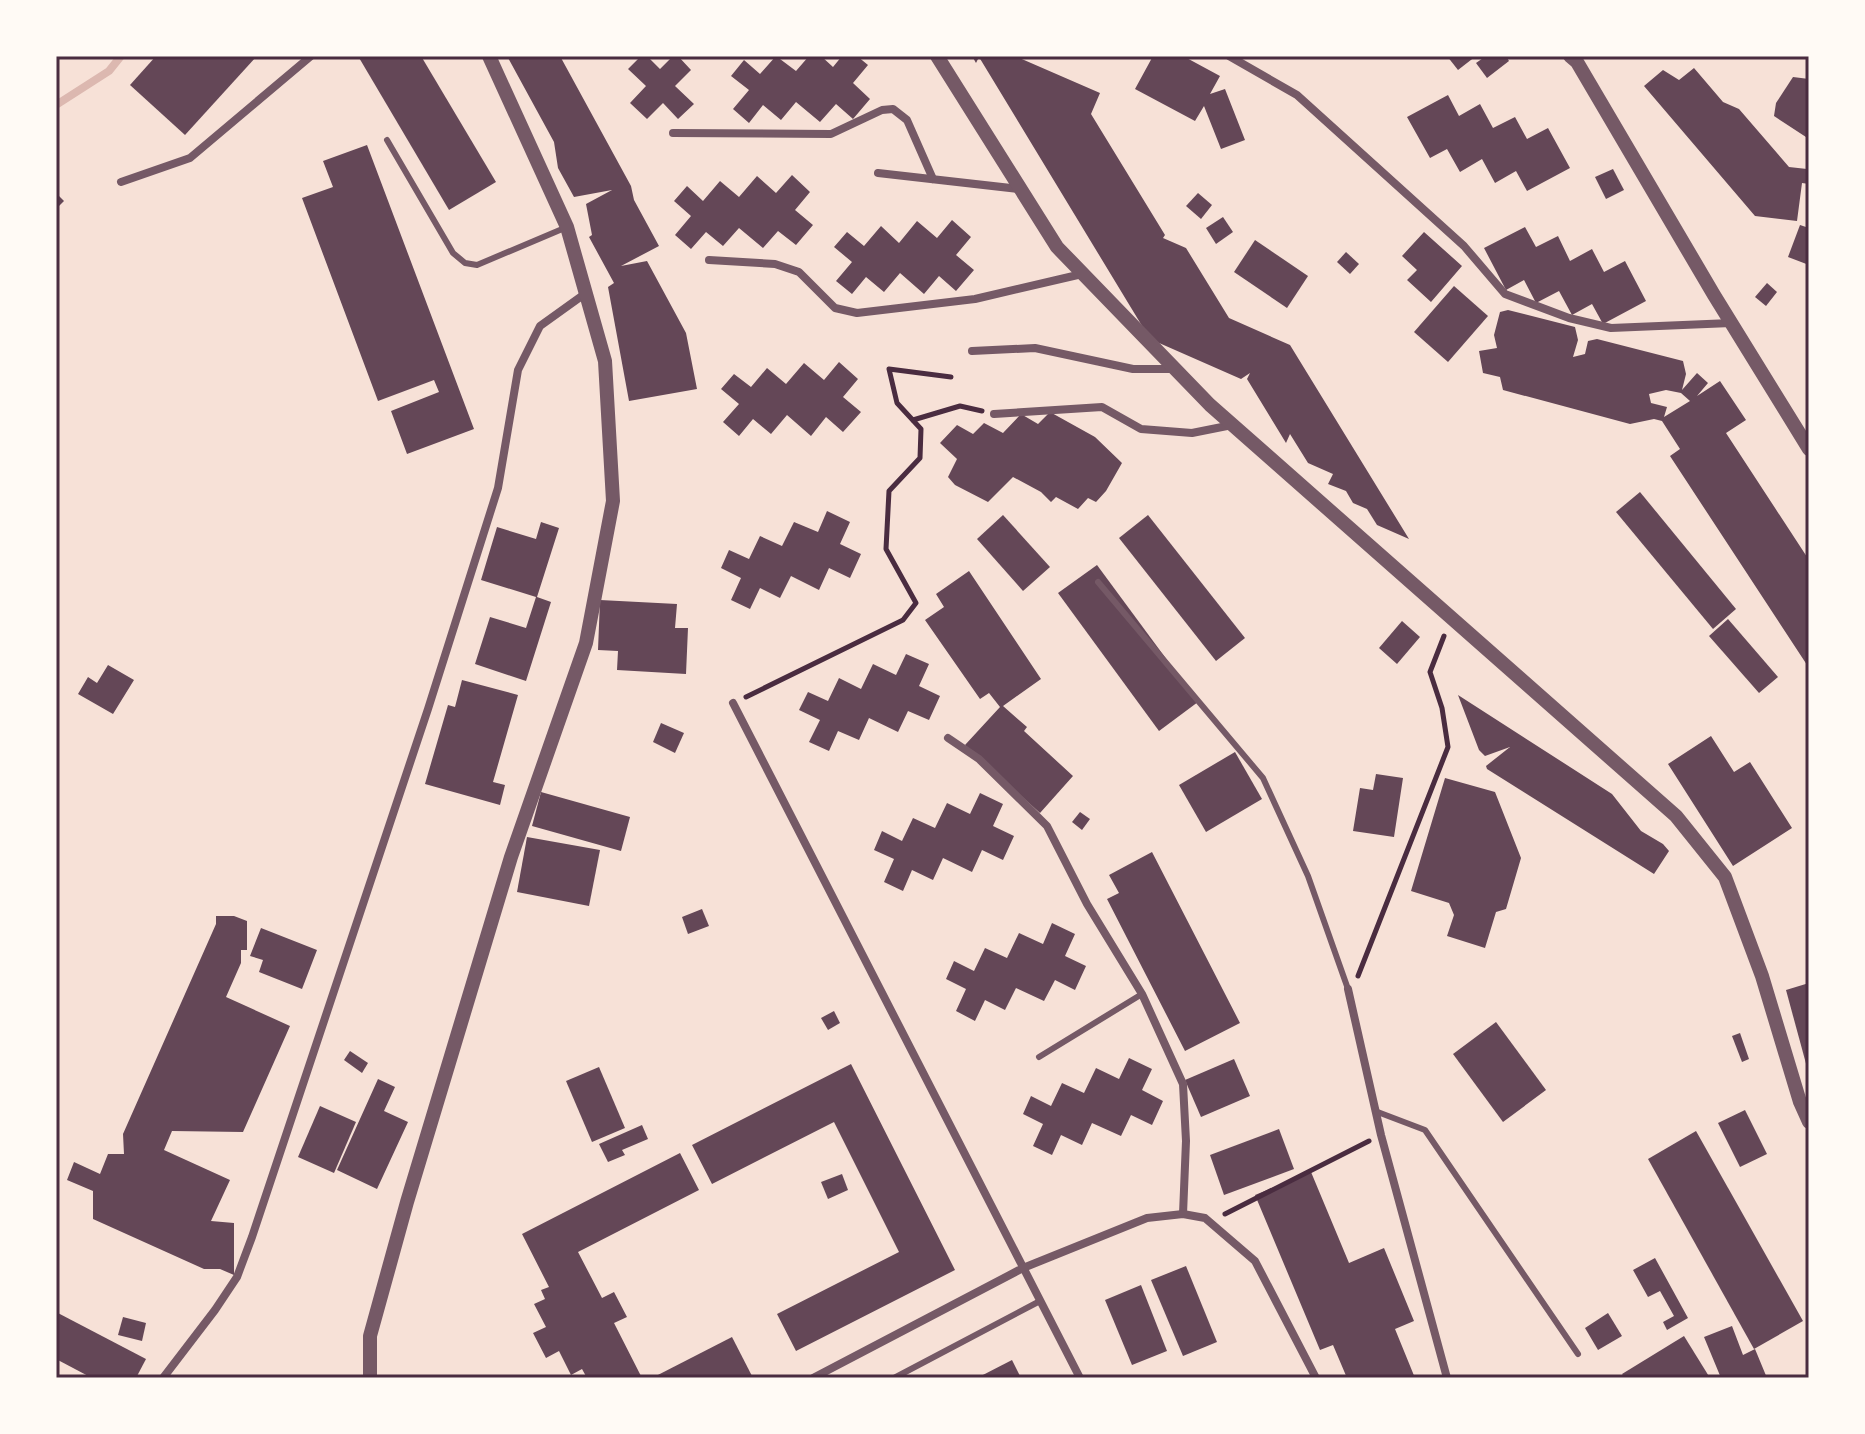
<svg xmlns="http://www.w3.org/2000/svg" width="1865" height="1434" font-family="Roboto,sans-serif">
<rect width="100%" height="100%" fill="#f7e1d7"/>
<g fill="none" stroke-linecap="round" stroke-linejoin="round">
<path stroke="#dcb8b0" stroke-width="8" d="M56 105 109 71 121 56"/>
</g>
<g fill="#644757" fill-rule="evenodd">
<path d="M156 56H257L185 135 130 85Z"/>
<path d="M358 56H421L496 182 449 210Z"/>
<path d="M507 56H560L631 186 634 200 659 246 621 266 647 261 686 333 697 389 629 401 608 287 614 283 589 237 592 235 586 204 612 190 574 197 558 168 554 142Z"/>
<path d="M641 56H647L660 69 673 56H678L691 70 675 86 694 104 678 119 663 103 647 119 630 103 646 86 628 69Z"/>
<path d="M776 56 796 71 809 56H821L833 67 842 56H857L868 65 853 83 870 99 853 119 836 104 820 122 796 102 781 120 763 105 749 123 733 109 749 90 731 76 744 60 760 74Z"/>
<path d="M972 56H1015L1100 93 1091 114 1165 235 1163 238 1186 248 1229 318 1290 345 1409 539 1377 525 1367 509 1353 503 1346 491 1328 484 1333 474 1308 463 1290 434 1286 443 1247 379 1250 373 1241 379 1150 339 979 57 976 63Z"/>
<path d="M1153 56H1183L1220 76 1210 94 1225 89 1245 140 1221 149 1204 106 1195 121 1135 89Z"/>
<path d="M1447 56H1476L1458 70Z"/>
<path d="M1486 56H1506L1509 61 1487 78 1476 63Z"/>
<path d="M1694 68 1723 102 1739 109 1789 167 1807 169 1809 167V184L1802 183 1797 221 1755 216 1644 86 1663 70 1679 80Z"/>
<path d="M1793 77 1809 79V139L1774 116 1776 103Z"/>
<path d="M1448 95 1459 116 1480 104 1493 128 1515 117 1527 139 1548 128 1570 168 1527 191 1516 171 1495 183 1482 159 1460 172 1447 149 1430 158 1407 117Z"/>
<path d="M367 145 474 429 407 454 391 411 439 392 434 380 378 401 302 198 333 187 323 161Z"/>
<path d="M1613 169 1624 190 1606 199 1595 177Z"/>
<path d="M792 175 810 192 795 210 813 225 796 245 778 231 763 248 739 228 723 246 706 232 691 249 675 235 691 216 674 201 687 186 703 201 720 181 739 197 757 176 776 193Z"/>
<path d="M56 193 64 201 56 209Z"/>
<path d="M1198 193 1212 205 1201 219 1186 206Z"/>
<path d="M1223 217 1233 232 1216 244 1206 228Z"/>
<path d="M952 220 971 237 956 255 974 270 956 291 939 276 924 294 900 273 884 292 866 277 852 294 836 281 852 262 834 247 847 232 864 246 881 226 899 243 917 221 937 238Z"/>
<path d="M1800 225 1809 228V265L1788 257Z"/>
<path d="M1525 227 1536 247 1558 236 1570 261 1592 249 1604 272 1625 261 1646 301 1603 324 1592 304 1572 315 1559 291 1536 303 1524 280 1506 290 1484 248Z"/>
<path d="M1424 232 1462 266 1431 302 1407 280 1417 270 1402 256Z"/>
<path d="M1255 240 1308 276 1287 308 1234 272Z"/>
<path d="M1346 252 1359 264 1350 274 1337 262Z"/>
<path d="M1767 283 1777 292 1766 306 1755 297Z"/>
<path d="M1454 286 1488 316 1448 362 1414 332Z"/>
<path d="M1508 310 1575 327 1578 340 1573 357 1585 354 1588 341 1597 339 1683 361 1686 374 1682 390 1697 373 1708 383 1697 396 1720 381 1746 420 1726 433 1809 560V668L1670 456 1680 449 1662 421 1654 419 1630 424 1503 390 1500 377 1483 373 1479 351 1497 348 1494 335 1500 312ZM1666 390 1681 393 1690 401 1664 417 1667 407 1651 403 1649 394Z"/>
<path d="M839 362 858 379 843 397 861 412 843 432 826 417 811 436 787 415 771 434 753 419 739 436 723 422 739 404 721 389 734 374 751 387 767 368 786 384 804 363 824 380Z"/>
<path d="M1050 412 1095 437 1122 463 1106 491 1096 502 1088 498 1078 509 1056 497 1051 502 1041 492 1013 477 988 502 955 485 948 477 957 459 940 443 957 425 973 434 984 423 1003 433 1021 414 1038 424Z"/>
<path d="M1640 492 1736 609 1713 629 1616 512Z"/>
<path d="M827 511 850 522 840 544 861 554 850 578 829 568 819 590 791 576 780 598 760 588 750 609 731 600 741 578 721 568 729 550 749 559 760 536 782 546 794 522 818 532Z"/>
<path d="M1003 515 1050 567 1023 591 977 539Z"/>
<path d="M1148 515 1245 638 1216 661 1119 538Z"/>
<path d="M541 522 559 528 537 597 551 602 526 681 475 664 490 617 526 628 536 597 481 580 497 527 536 539Z"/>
<path d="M1097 565 1198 702 1159 731 1058 593Z"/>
<path d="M969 571 1041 679 1003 706 1027 727 1024 731 1073 776 1040 813 965 745 1000 707 989 693 980 699 925 620 944 607 936 594Z"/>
<path d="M600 600 677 604 675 628H688L686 674 617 670 618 651 598 650Z"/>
<path d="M1728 619 1778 677 1759 693 1709 636Z"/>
<path d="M1402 621 1420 637 1397 664 1379 648Z"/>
<path d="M906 654 929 664 919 686 940 696 929 720 908 711 898 732 869 718 859 740 838 731 829 751 809 742 820 720 799 710 808 692 828 701 839 678 861 689 873 664 896 675Z"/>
<path d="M108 665 134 680 113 714 78 694 88 677 97 683Z"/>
<path d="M462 680 518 695 493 782 505 785 500 805 425 784 448 705 455 707Z"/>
<path d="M1458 695 1612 794 1641 831 1663 844 1669 851 1654 874 1487 769 1486 766 1510 747 1485 756 1479 750Z"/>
<path d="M661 723 684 733 675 753 653 742Z"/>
<path d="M1711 736 1734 772 1750 762 1792 828 1733 866 1668 764Z"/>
<path d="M1235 752 1262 799 1206 832 1179 785Z"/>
<path d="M1376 774 1403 778 1394 837 1353 831 1360 788 1373 790Z"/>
<path d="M1445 778 1495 792 1521 858 1506 909 1496 912 1485 948 1447 936 1454 915 1449 903 1411 891Z"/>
<path d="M541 792 630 817 621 851 532 826Z"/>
<path d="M980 793 1003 804 993 826 1014 836 1003 860 982 850 972 872 943 858 933 880 912 870 903 891 884 882 894 859 874 850 882 831 902 841 913 818 935 828 947 803 970 814Z"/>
<path d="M1080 812 1090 819 1082 830 1072 822Z"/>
<path d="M527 837 600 850 589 906 517 892Z"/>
<path d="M1152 852 1240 1023 1185 1051 1107 899 1119 893 1109 875Z"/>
<path d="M702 909 709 926 688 934 682 917Z"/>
<path d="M216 916H234L247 921V950H241V963L226 997 290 1026 243 1132 172 1131 164 1150 230 1180 211 1221 234 1223V1275L220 1269H204L93 1219V1191L67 1180 74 1162 100 1174 108 1154H124L123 1134 216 924Z"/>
<path d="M1052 923 1075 934 1065 956 1086 966 1075 990 1055 980 1044 1001 1016 988 1005 1010 985 1000 975 1021 956 1011 966 989 946 979 954 961 974 971 985 948 1007 958 1019 933 1043 944Z"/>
<path d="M261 928 317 950 302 989 259 972 263 960 250 956Z"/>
<path d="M1809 983V1071H1808L1786 990Z"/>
<path d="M834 1011 840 1023 828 1030 821 1018Z"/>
<path d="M1496 1022 1546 1090 1503 1122 1453 1054Z"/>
<path d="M1740 1033 1749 1059 1742 1062 1732 1036Z"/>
<path d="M350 1051 368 1063 362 1073 344 1060Z"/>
<path d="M1129 1058 1152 1069 1142 1090 1163 1101 1152 1125 1131 1115 1121 1136 1092 1123 1082 1145 1061 1135 1052 1155 1033 1146 1043 1124 1023 1114 1031 1096 1051 1106 1062 1083 1084 1093 1096 1068 1119 1079Z"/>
<path d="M1234 1059 1250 1096 1201 1117 1185 1080Z"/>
<path d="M851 1064 955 1270 796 1351 777 1314 899 1252 834 1122 712 1184 692 1145Z"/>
<path d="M599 1067 625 1128 592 1142 566 1081Z"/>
<path d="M378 1079 395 1087 384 1111 408 1122 377 1189 337 1170Z"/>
<path d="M320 1106 356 1122 334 1173 298 1157Z"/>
<path d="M1745 1110 1767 1154 1740 1167 1718 1123Z"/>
<path d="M642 1125 648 1139 622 1150 625 1155 608 1162 599 1144Z"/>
<path d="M1279 1129 1294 1169 1224 1195 1210 1155Z"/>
<path d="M1696 1131 1803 1321 1754 1349 1648 1159Z"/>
<path d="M680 1153 699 1190 578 1252 602 1298 614 1292 627 1317 614 1323 642 1378H596L594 1375 587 1378 582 1369 571 1375 559 1351 546 1358 533 1333 546 1327 534 1304 545 1299 541 1290 549 1287 522 1234Z"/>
<path d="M1311 1172 1349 1263 1384 1248 1414 1321 1395 1329 1415 1378H1347L1333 1345 1320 1350 1255 1195Z"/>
<path d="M842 1174 848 1190 828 1199 821 1182Z"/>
<path d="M1655 1258 1688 1318 1667 1330 1663 1322 1674 1316 1660 1291 1648 1297 1633 1270Z"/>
<path d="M1186 1266 1217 1342 1183 1356 1151 1280Z"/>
<path d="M1141 1285 1167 1351 1132 1365 1105 1300Z"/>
<path d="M56 1312 146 1359 136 1378H92L56 1359Z"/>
<path d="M1608 1313 1622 1336 1598 1350 1585 1328Z"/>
<path d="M123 1317 146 1323 142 1341 118 1335Z"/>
<path d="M1732 1326 1743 1355 1755 1349 1767 1378H1721L1704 1337Z"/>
<path d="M1684 1336 1710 1378H1625L1622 1374Z"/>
<path d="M732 1337 752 1376 652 1378Z"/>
<path d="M1012 1360 1021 1378H977Z"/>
</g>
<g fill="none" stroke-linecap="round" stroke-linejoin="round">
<g stroke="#4a2c40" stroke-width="5">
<path d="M913 420 960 406 982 411"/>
<path d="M746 697 903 620 916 603 886 549 889 491 920 458 921 429 897 403 889 369 951 377"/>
<path d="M1358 976 1448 747 1442 708 1430 672 1444 636"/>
<path d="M1225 1214 1369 1141"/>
</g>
<g stroke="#755966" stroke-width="6">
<path d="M387 140 453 253 465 263 477 265 567 227"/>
<path d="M1098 582 1263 778 1308 876 1348 989"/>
<path d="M1039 1057 1142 994"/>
<path d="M1375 1111 1425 1130 1578 1354"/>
<path d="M894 1378 1040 1301"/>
</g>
<g stroke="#755966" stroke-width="8">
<path d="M1229 56 1297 95 1464 246 1505 294 1569 318 1611 328 1731 323"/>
<path d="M673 133 831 134 882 110 893 109 907 120 933 179"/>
<path d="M878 173 1019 189"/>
<path d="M121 182 190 158 311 56"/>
<path d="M709 260 775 264 799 272 835 308 857 313 975 299 1082 274"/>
<path d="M972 351 1035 348 1133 369H1174"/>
<path d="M994 414 1102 407 1141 429 1192 433 1232 425"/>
<path d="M733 703 1080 1378"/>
<path d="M948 738 979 759 1047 826 1087 904 1142 994 1183 1084 1186 1141 1183 1214"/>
<path d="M1348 989 1381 1135 1447 1378"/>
<path d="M163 1378 215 1310 237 1277 252 1237 428 709 498 488 518 370 540 326 586 293"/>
<path d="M813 1378 1023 1268 1147 1218 1183 1214 1205 1218 1255 1261 1316 1378"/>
</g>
<g stroke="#755966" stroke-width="14">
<path d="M937 56 1057 247 1210 405 1676 816 1725 877 1762 976 1800 1102 1809 1122"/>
<path d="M1570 56 1577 62 1714 295 1809 449"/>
<path d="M370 1378V1336L407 1202 511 857 586 643 613 501 605 361 567 227 489 56"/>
</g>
</g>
<rect width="1865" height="1434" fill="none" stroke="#fffaf5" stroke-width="116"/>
<rect x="58" y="58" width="1749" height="1318" fill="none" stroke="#4a2c40" stroke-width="3"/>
</svg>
